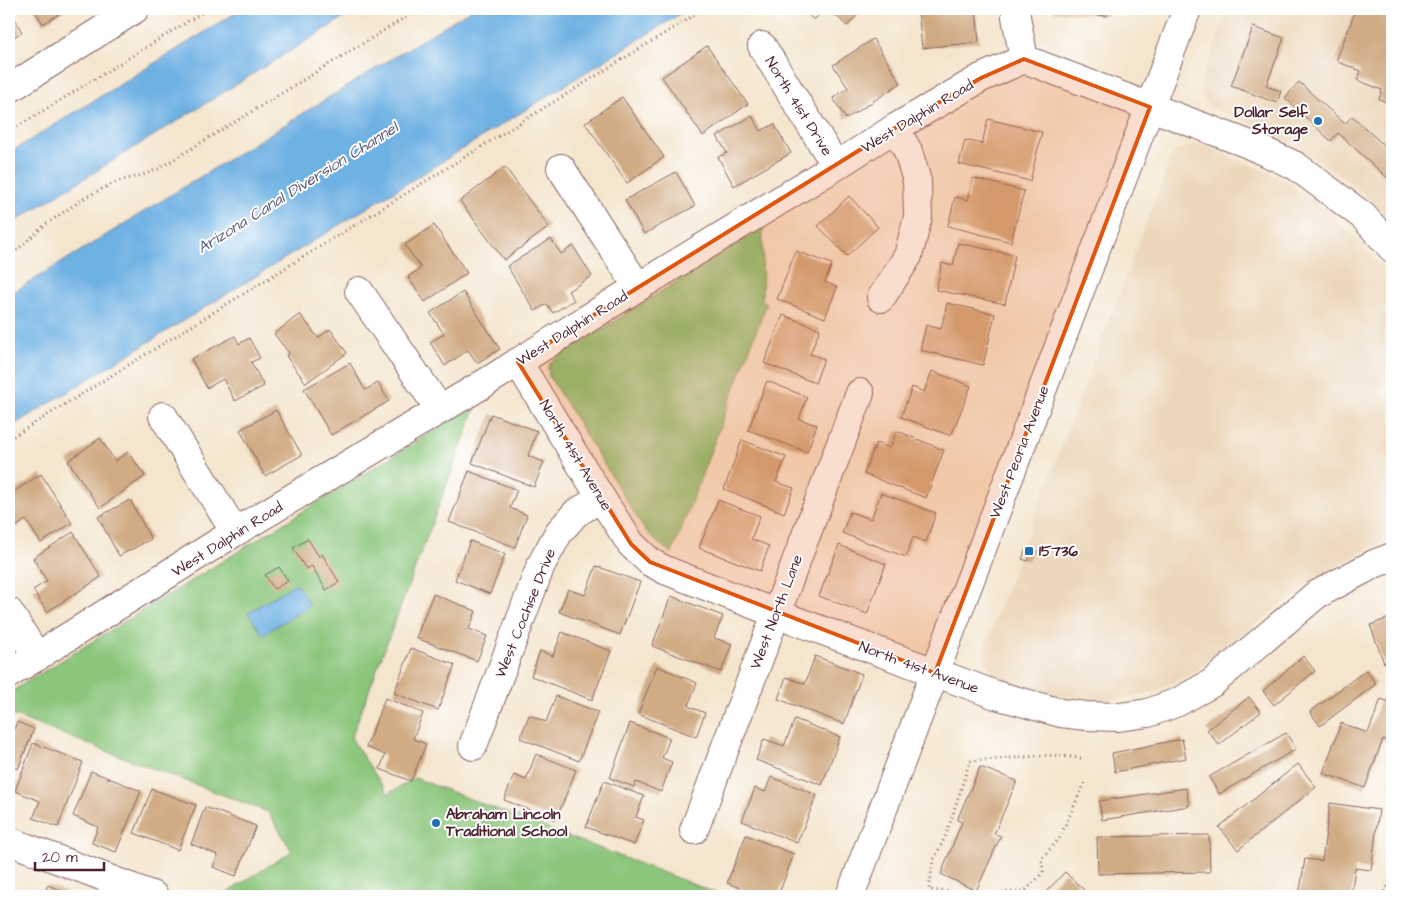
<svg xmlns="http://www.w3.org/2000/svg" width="1401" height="905" font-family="'Architects Daughter',sans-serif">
<rect width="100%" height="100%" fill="#fff"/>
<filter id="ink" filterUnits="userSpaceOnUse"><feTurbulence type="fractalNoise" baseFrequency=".02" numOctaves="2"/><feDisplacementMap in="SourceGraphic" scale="10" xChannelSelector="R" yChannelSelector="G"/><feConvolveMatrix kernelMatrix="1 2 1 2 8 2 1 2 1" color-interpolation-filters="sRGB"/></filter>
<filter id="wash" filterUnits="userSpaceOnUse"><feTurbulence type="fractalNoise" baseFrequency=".0096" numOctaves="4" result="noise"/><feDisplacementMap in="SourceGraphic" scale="20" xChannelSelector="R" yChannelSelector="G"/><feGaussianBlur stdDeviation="1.12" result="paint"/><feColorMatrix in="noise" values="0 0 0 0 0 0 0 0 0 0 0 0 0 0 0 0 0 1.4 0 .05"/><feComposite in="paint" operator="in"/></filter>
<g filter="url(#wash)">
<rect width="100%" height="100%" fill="#f4e5cd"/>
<g fill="#ecd7ba">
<path d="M1228 9H1392V222L1373 202 1346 179 1317 159 1269 132 1210 106 1205 100 1201 92 1202 79Z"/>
<path d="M1197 145 1205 146 1269 173 1299 190 1327 210 1392 276V539L1371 547 1316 578 1193 672 1151 693 1118 699 1094 701 1060 697 1036 691 1000 679 991 671 986 663 985 647 1171 158 1178 150 1188 146Z"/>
</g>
<g fill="#8bc67b" stroke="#6a7253">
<path d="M763 227 762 301 767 303 672 553 658 543 645 530 549 376 548 367 553 360Z"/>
<path d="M477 404 351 738 388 794 415 778 724 896H222L292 851 268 812 9 714V693Z"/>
</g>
<g fill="#6eb1e3" stroke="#5c6887">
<path d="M242 9H358L9 225V153Z"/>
<path d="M472 9H688L427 171 9 428V295Z"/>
<path d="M296 583 310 605 263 635 248 613Z"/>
</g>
<g id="blocks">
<g fill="#d0ab83">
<path d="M9 9 22 32 9 40Z"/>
<path d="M34 9H67L43 24Z"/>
<path d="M802 9H825L814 20Z"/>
<path d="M829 9H863L847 26Z"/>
<path d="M918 9H976L979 42 922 48Z"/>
<path d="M1053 9H1108L1107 16 1053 11Z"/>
<path d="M1356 9H1392V105L1379 99 1382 90 1357 80 1361 71 1336 61Z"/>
<path d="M1253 27 1284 38 1266 86 1281 91 1277 103 1231 86Z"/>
<path d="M873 39 901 83 846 119 833 98 848 88 833 65Z"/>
<path d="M707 46 748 104 703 136 662 77Z"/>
<path d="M1299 82 1345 124 1352 116 1392 153V182L1338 133 1331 141 1285 98Z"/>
<path d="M622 97 664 157 627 183 585 123Z"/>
<path d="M752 116 761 131 774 124 791 153 734 186 718 157 727 153 717 136Z"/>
<path d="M988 119 1042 132 1030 181 959 164 965 140 982 144Z"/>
<path d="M505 167 549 227 504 260 460 201Z"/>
<path d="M676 172 695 206 644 234 625 200Z"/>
<path d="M973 178 1024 191 1011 242 948 226 955 197 968 200Z"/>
<path d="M849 196 878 227 847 256 818 226Z"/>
<path d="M434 225 467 273 425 302 408 277 421 268 405 245Z"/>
<path d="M551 239 561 254 573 246 592 276 568 291 574 300 553 313 547 304 535 311 507 266Z"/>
<path d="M958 243 1015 255 1005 304 936 290 942 263 953 266Z"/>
<path d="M796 251 832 264 825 282 837 287 825 318 777 299Z"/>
<path d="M463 292 500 349 477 363 468 350 445 366 430 342 444 334 430 313Z"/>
<path d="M947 303 995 314 983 365 920 350 926 325 941 329Z"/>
<path d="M300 314 318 338 330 329 347 353 306 383 286 356 289 353 274 334Z"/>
<path d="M783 315 820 329 810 354 824 359 815 383 764 363Z"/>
<path d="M235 336 239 344 249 338 260 358 251 362 264 386 235 401 223 379 207 388 191 359Z"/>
<path d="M350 363 365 390 378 383 389 401 331 435 304 389Z"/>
<path d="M932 371 971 386 951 436 901 417 912 387 924 392Z"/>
<path d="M767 381 807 397 799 419 817 425 807 452 748 430Z"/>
<path d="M276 410 302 455 265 476 240 430Z"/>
<path d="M491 414 537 431 528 456 544 462 534 487 472 463Z"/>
<path d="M897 431 944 450 926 498 864 474 876 443 890 448Z"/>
<path d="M100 438 115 461 128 452 145 476 100 508 68 461Z"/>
<path d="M742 440 786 457 776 482 794 488 784 513 724 489Z"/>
<path d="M469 471 517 490 510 508 527 515 515 547 449 522Z"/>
<path d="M41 474 72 523 41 543 26 520 11 530 9 527V495Z"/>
<path d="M881 493 936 513 926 542 913 537 906 557 842 533 850 512 871 519Z"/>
<path d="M130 500 151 539 119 556 98 517Z"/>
<path d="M718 500 760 516 751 539 769 546 760 571 699 548Z"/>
<path d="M73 532 101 577 47 612 33 590 47 581 33 558Z"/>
<path d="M308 539 319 557 322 554 339 582 326 590 312 566 306 569 293 548Z"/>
<path d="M470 541 505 554 490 594 455 580Z"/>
<path d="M839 545 886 564 867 614 819 596Z"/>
<path d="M1033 548 1028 561 1022 559 1026 549Z"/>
<path d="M596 566 640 582 620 635 559 612 568 589 585 595Z"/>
<path d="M279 567 288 581 274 589 265 575Z"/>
<path d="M433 594 476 611 469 629 487 636 477 661 416 638Z"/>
<path d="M671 596 723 616 714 638 732 644 721 672 652 646Z"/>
<path d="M1392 617V660L1384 663 1370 625Z"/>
<path d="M562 632 611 651 592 700 531 676 540 651 553 656Z"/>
<path d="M411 648 455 665 438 710 394 693Z"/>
<path d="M815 656 862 674 844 724 778 699 786 677 805 684Z"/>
<path d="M1303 656 1315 671 1274 705 1263 691Z"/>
<path d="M657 666 697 683 688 706 705 713 696 737 638 714Z"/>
<path d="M1366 670 1376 684 1320 726 1310 712Z"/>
<path d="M556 696 598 712 579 761 520 738 529 715 546 722Z"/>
<path d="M1249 697 1261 712 1219 745 1207 730Z"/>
<path d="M385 698 423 713 413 739 426 744 411 781 380 769 385 755 366 747Z"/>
<path d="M1381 699 1392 703V742L1383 739 1365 788 1323 773 1341 723 1368 733Z"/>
<path d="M795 719 840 737 822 785 756 760 764 739 784 746Z"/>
<path d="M17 722 34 729 18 769 9 765V735L11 736Z"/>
<path d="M630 723 670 738 662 758 672 762 661 792 636 782 634 787 610 778Z"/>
<path d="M1286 733 1296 749 1219 794 1209 777Z"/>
<path d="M1182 739 1186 758 1115 772 1112 753Z"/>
<path d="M33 743 83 762 58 827 33 818 40 801 15 791Z"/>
<path d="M536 754 576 770 556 820 504 800 514 775 526 780Z"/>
<path d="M1298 764 1316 787 1238 850 1219 827Z"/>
<path d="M980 767 1017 781 994 834 1001 836 976 891 941 874 962 822 957 820Z"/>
<path d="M91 771 141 791 116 852 92 843 98 827 73 816Z"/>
<path d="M771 777 817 795 797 843 742 821 755 788 765 792Z"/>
<path d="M604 781 644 796 636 817 644 820 634 845 586 827Z"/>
<path d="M1186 788 1189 806 1102 820 1099 801Z"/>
<path d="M152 789 196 805 178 850 134 833Z"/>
<path d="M1330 803 1379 810 1371 870 1355 868 1351 896H1299L1305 859 1322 861Z"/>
<path d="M205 807 256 826 236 876 213 867 218 855 191 844Z"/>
<path d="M746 835 794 854 778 896H761L727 883Z"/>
<path d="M1209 835 1210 872 1098 874 1097 837Z"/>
<path d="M1065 872 1086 892 1082 896H1042Z"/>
<path d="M48 885 72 895V896H43Z"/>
</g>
</g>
</g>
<g filter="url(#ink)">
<use href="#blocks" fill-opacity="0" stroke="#866464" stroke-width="1"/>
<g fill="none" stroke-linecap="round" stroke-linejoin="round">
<g stroke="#866464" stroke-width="30">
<g id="minor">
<path d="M1016 9V17L1024 59"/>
<path d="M762 46 836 166"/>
<path d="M9 89 135 9"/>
<path d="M561 168 638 287"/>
<path d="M359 291 440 410"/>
<path d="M881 298 908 256 918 217 917 181 908 151 895 128"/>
<path d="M518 362 601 498 631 544 650 562 665 570 775 613 996 695 1061 713 1086 716 1119 717 1148 713 1178 702 1212 683 1316 595 1374 564 1392 557"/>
<path d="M163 416 235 532"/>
<path d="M9 612 37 657"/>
<path d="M9 674 235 532 485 383 638 287 836 166 895 128 981 78 1024 59 1248 144 1296 166 1363 216 1392 248"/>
<path d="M473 746 541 565 559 532 576 513 601 498"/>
<path d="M694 830 860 393"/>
<path d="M9 841 154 896"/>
</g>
</g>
<g stroke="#866464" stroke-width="30">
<path id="major" d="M850 896 1187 9"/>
</g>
<g stroke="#866464" stroke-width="3" stroke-dasharray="1 4" stroke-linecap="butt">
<path d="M9 132 208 9"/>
<path d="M9 257 46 224 86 197 118 181 140 176 158 169 419 9"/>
<path d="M9 439 704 9"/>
<path d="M1081 758 1053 755 970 761 946 835 933 861 929 890 975 894 1025 891 1041 875 1043 871 1042 858 1059 839 1086 780"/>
<path d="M1382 896 1392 879"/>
</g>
<use href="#minor" stroke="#fff" stroke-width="28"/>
<use href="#major" stroke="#fff" stroke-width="28"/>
</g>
</g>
<path fill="#e0560e" fill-opacity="0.2" stroke="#e0560e" stroke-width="4" stroke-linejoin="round" d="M1024 59 1150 107 935 673 650 562 631 544 518 362 895 128 981 78Z"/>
<g fill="#1f6fb2" stroke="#fff" stroke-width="2">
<circle cx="1318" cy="121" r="5"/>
<rect x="1024" y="546" width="10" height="10" rx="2.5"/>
<circle cx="436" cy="823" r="5"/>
</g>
<g text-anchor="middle" stroke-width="4" stroke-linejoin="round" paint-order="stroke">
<g font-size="15" fill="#4a1f2b" stroke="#fff">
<text transform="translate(799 106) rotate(58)" y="5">North 41st Drive</text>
<text transform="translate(917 116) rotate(-31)" y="5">West Dalphin Road</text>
<text transform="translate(572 328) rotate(-32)" y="5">West Dalphin Road</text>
<text transform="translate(1019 452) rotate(-69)" y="5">West Peoria Avenue</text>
<text transform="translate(576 455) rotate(59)" y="5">North 41st Avenue</text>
<text transform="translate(227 539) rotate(-32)" y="5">West Dalphin Road</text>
<text transform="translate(776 612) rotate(-69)" y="5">West North Lane</text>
<text transform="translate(525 613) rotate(-68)" y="5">West Cochise Drive</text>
<text transform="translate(919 667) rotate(20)" y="5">North 41st Avenue</text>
</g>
<g font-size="15" font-weight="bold" fill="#4a1f2b" stroke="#fff" text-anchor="start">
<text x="1308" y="117" text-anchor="end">Dollar Self<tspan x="1308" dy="17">Storage</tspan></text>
<text x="1039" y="556">15736</text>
<text x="446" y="819">Abraham Lincoln<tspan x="446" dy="17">Traditional School</tspan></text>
</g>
<g font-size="16" font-style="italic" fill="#585975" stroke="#fff">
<text transform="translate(297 187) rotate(-32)" y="6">Arizona Canal Diversion Channel</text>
</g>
</g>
<rect width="1401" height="905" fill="none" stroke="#fff" stroke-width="30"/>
<path d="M35 862v8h69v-8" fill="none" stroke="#4a1f2b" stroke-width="2.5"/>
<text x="42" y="862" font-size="15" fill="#4a1f2b" stroke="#ffffff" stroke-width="4" paint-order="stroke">20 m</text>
</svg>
